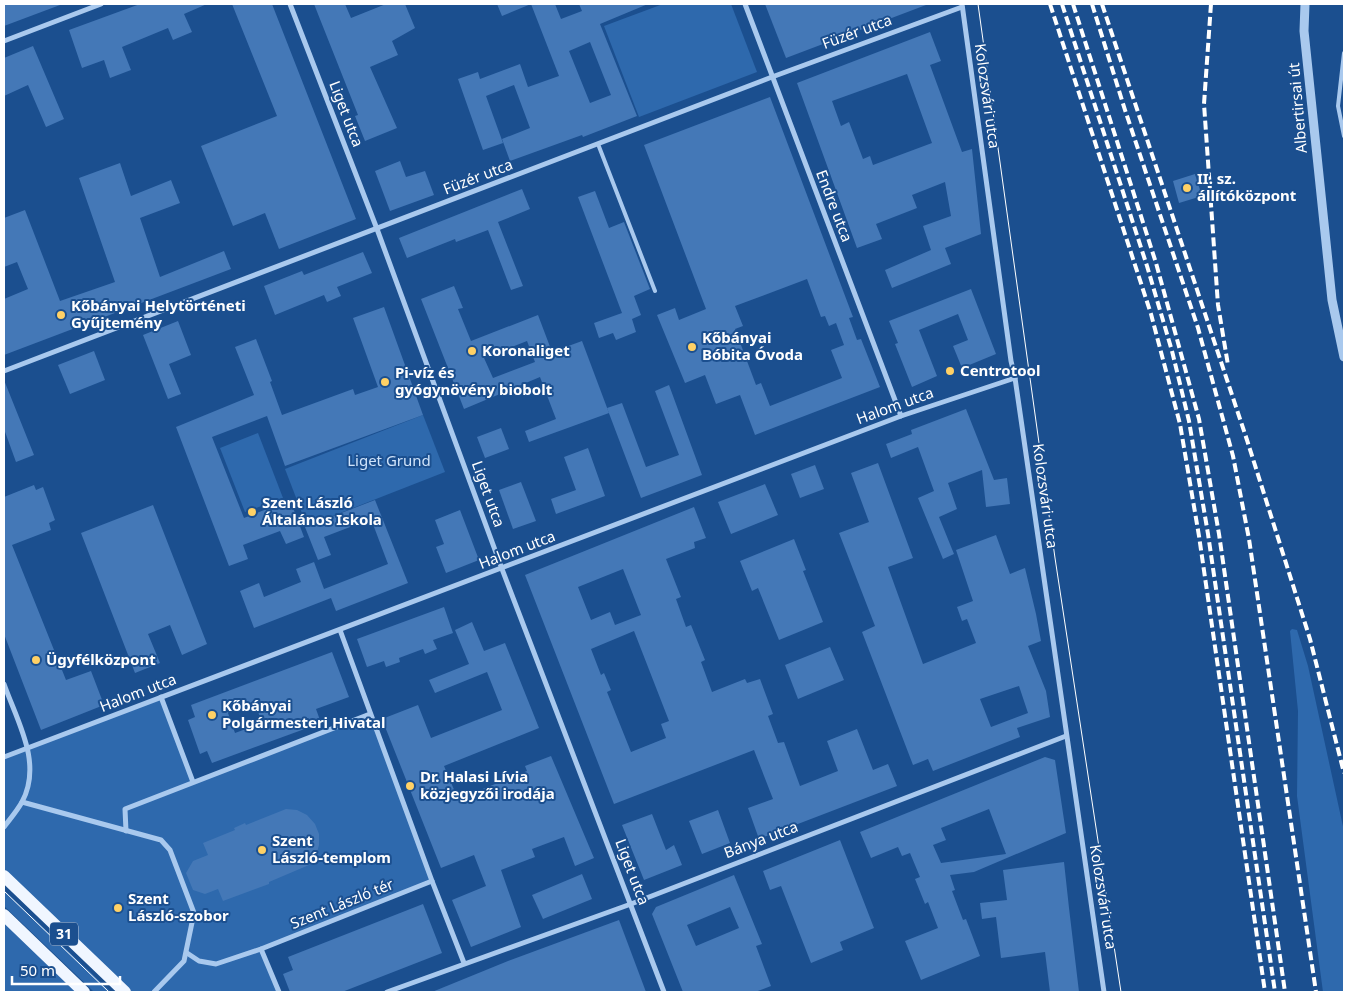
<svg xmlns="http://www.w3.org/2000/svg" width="1348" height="996" font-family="'Noto Sans',sans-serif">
<rect width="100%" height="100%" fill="#1b4f8f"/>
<g fill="#2e69ad">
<path d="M663 4H731L757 72 639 117 604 26Z"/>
<path d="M423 415 445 472 307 526 285 469Z"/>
<path d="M258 433 283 498 245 512 220 448Z"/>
<path d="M1292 629 1297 630 1308 666 1344 831V992H1323L1297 796 1298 711 1290 631Z"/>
<path d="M161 697 193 782 370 714 432 881 261 949 279 992H125L4 876V757Z"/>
<path d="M4 890 111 992H94L4 906Z"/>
<path d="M4 915 84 992H4Z"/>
</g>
<g fill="#4478b7" fill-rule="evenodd">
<path d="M4 4H60V5L4 26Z"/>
<path d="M140 4H207L184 14 192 32 173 40 168 28 122 47 131 70 110 78 104 60 82 68 69 30Z"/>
<path d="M232 4H272L356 219 279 249 265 213 233 226 201 146 277 116Z"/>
<path d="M314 4H345L351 18 386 4H405L415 28 392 41 398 55 370 67 397 128 365 141 355 116 358 115Z"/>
<path d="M497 4H555L561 19 582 11 579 4H648L600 24 637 116 583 137 582 135 510 161 502 139 530 128 514 85 486 96 503 143 483 150 458 79 478 72 480 79 520 64 528 87 559 76 531 4 502 16ZM590 42 611 95 590 103 569 51Z"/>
<path d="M765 4H926V5L786 58Z"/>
<path d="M930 32 941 61 930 65 962 152 972 149 981 234 945 248 951 264 892 288 885 270 931 250 923 226 951 216 945 182 912 195 917 208 876 224 882 239 857 248 797 83ZM907 74 932 143 873 165 870 156 863 159 849 122 841 126 832 101Z"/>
<path d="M33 46 64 119 46 127 28 85 4 96V58Z"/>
<path d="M770 97 853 317 849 318 857 340 861 339 880 387 755 435 740 395 716 404 705 375 685 383 657 315 675 308 679 320 706 309 644 145ZM807 279 821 317 825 316 829 326 836 323 844 345 831 350 842 378 770 406 761 383 756 385 735 329 743 326 735 306Z"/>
<path d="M400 161 406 177 425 171 434 195 390 211 375 171Z"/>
<path d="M120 163 131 196 171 180 180 203 140 218 160 277 224 251 231 269 4 355V299L28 289 17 262 4 267V218L25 210 60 301 115 282 79 178Z"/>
<path d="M1195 174 1202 196 1179 203 1173 181Z"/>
<path d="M522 189 530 209 498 222 523 286 511 290 488 230 456 242 455 239 407 258 399 238Z"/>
<path d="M595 191 609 228 624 222 650 289 634 296 641 315 632 319 636 332 616 340 613 333 599 338 594 323 622 313 578 197Z"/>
<path d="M363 252 372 273 337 287 341 296 327 302 324 295 275 315 264 286 302 271 304 275Z"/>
<path d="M454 286 463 308 458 309 471 341 538 315 552 352 582 341 609 413 529 442 525 431 556 419 540 377 464 409 421 299ZM527 341 535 362 493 378 484 358Z"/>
<path d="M971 289 996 354 962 368 953 346 968 340 958 314 919 330 937 376 912 387 895 344 898 343 889 321Z"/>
<path d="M384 307 423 415 285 466 267 416 212 437 244 518 290 500 304 537 286 544 280 531 243 545 248 559 229 566 176 427 254 395 235 347 256 339 272 381 270 382 282 415 353 389 355 395 378 387 353 318Z"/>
<path d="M178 321 191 355 169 364 181 394 168 399 143 335Z"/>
<path d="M94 351 105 380 70 394 58 365Z"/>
<path d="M4 380 34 455 16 462 4 429Z"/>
<path d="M669 385 702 475 641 498 607 408 622 403 646 467 679 455 655 391Z"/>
<path d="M966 409 994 480 1007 478 1010 504 986 507 982 470 948 483 957 509 939 517 954 554 943 559 918 498 934 491 918 447 891 458 886 444 912 434 911 430Z"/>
<path d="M501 428 509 449 485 458 477 437Z"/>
<path d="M588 448 605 496 556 514 551 499 576 490 564 457Z"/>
<path d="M878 463 913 558 888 567 923 664 976 643 967 619 962 621 957 607 973 601 956 550 996 535 1010 574 1025 568 1036 614 1041 641 1028 646 1046 691 1050 717 1017 728 1020 737 933 771 928 759 913 765 862 632 875 626 839 533 869 522 851 473ZM1019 686 1028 713 991 727 980 699Z"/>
<path d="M815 465 824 489 800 498 791 474Z"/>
<path d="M521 482 536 521 513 529 499 490Z"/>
<path d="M765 484 778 515 731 534 718 502Z"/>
<path d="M34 485 36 490 43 487 55 520 49 523 51 530 12 545 66 680 91 671 104 705 41 730 4 634V497Z"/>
<path d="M375 500 408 583 336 611 331 598 254 628 240 591 259 583 264 597 301 582 296 569 314 562 324 589 388 564 371 519 324 537 331 555 318 560 305 527Z"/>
<path d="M153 505 207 644 182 655 170 625 148 634 160 663 135 673 81 533Z"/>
<path d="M694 507 706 538 694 542 695 548 666 559 681 597 676 599 686 627 691 625 705 660 701 662 712 692 745 679 747 683 760 679 773 714 768 716 778 743 784 742 800 786 838 771 827 741 857 729 873 770 888 764 897 786 759 839 748 808 773 799 754 750 614 804 525 575ZM623 569 641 615 615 625 610 612 591 620 578 587ZM634 631 669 721 661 724 666 738 631 752 607 692 611 690 604 673 601 675 591 649Z"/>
<path d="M460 510 479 560 446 573 436 547 444 544 435 520Z"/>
<path d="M794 539 806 570 803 571 823 622 779 640 758 588 752 591 740 561Z"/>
<path d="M444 607 453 633 433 640 437 649 425 654 423 649 399 658 400 662 386 667 384 661 367 667 357 639Z"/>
<path d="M472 622 484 651 505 643 539 728 444 766 458 799 527 771 525 766 551 756 594 858 575 866 564 837 532 849 535 857 501 870 521 927 471 947 452 900 486 886 474 855 441 868 382 719 418 705 431 738 502 710 487 672 435 693 429 680 469 664 455 630Z"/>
<path d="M830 647 844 680 798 699 785 665Z"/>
<path d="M332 652 349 697 316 709 321 723 212 763 207 751 200 754 188 720 195 717 191 705ZM255 703 262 723 235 733 228 713Z"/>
<path d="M1045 757 1055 760 1066 833 974 872 950 875 955 890 952 891 963 920 966 919 980 956 921 980 905 941 938 928 928 902 925 904 915 879 920 877 910 853 902 856 898 847 871 858 860 832ZM989 809 1006 854 941 863 933 845 946 840 941 828Z"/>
<path d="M286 809 297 810 307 815 315 824 319 834V845L316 856 309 865 269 882V884L223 901 218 889 205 894 193 890 186 873 193 861 208 855 203 843 235 830 234 828 245 823 246 825Z"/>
<path d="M718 810 730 843 702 854 689 821Z"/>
<path d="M652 814 666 850 674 845 682 865 644 880 622 825Z"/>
<path d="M840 840 874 928 840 942 843 950 811 963 781 886 770 890 763 871Z"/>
<path d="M1064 862 1069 908 1079 992H1050L1045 952 1001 958 996 917 982 919 980 903 1007 900 1003 870Z"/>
<path d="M582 874 592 899 543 919 532 895Z"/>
<path d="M734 875 762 944 756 946 771 986 755 992H683L652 914 656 907ZM730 907 739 928 696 946 687 925Z"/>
<path d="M423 904 442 953 342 992H290L283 974 293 970 288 957Z"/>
<path d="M619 920 646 992H432L508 961Z"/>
</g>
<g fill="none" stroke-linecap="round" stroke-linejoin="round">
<g stroke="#a9c9ee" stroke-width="4">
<path d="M1344 53 1338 106 1344 136"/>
<path d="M598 144 655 291"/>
</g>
<g stroke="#a9c9ee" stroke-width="5">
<path d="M290 4 377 229 502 569 664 992"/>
<path d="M745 4 901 416"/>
<path d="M962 4 1011 361 1015 378 1104 992"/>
<path d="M4 41 101 4"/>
<path d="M4 371 772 77 962 7"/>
<path d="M340 630 432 881 464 963"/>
<path d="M4 684C17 721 43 763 22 802 17 811 10 819 4 827"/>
<path d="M161 697 193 782"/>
<path d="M4 757 901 416 1015 378"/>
<path d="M22 802 161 840 170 850 194 913 184 961 154 992"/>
<path d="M126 831 125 809 370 714"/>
<path d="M261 949 279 992"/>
<path d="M187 953 199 961 216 964 261 949 432 881"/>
<path d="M387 992 631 904 1066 736"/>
</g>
<path stroke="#a9c9ee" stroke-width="9" d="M1305 4 1304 31 1332 300 1344 357"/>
<g stroke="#f0f6ff" stroke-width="12">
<path d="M4 876 125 992"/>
<path d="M4 915 84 992"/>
</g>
<g stroke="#fff" stroke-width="1">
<path d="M978 4 1055 558 1121 992"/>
<path d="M4 891 109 992"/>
</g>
<g stroke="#fff" stroke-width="4" stroke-dasharray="9 4" stroke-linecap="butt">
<path d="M1050 4 1151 314 1180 424 1199 536 1265 992"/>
<path d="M1062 4 1147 266 1172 351 1189 421 1208 534 1275 992"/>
<path d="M1073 4 1156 263 1199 419 1219 534 1285 992"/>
<path d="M1092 4 1125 110 1198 328 1233 456 1249 539 1316 992"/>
<path d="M1102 4 1247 440 1310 639 1344 773"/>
<path d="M1211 4 1204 104 1218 305 1228 365"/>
</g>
</g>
<g fill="#ffd166" stroke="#1b4f8f" stroke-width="2">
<circle cx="1187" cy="188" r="5"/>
<circle cx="61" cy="315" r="5"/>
<circle cx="692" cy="347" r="5"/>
<circle cx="472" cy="351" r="5"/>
<circle cx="950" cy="371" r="5"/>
<circle cx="385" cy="382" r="5"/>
<circle cx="252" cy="512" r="5"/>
<circle cx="36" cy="660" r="5"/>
<circle cx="212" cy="715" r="5"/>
<circle cx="410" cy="786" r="5"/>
<circle cx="262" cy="850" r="5"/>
<circle cx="118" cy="908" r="5"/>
</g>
<g text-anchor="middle" stroke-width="4" stroke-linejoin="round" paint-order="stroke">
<rect fill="#1b4f8f" stroke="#bbcadd" stroke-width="1" x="50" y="922.5" width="28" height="23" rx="4"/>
<g font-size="14" font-weight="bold" fill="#fff">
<text x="64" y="939">31</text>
</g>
<g font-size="15" fill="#fff" stroke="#1b4f8f">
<text transform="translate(857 32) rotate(-20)" y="5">Füzér utca</text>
<text transform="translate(987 96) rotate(82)" y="5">Kolozsvári utca</text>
<text transform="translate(1298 108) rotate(-95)" y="5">Albertirsai út</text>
<text transform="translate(346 114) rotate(69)" y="5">Liget utca</text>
<text transform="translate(478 177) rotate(-21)" y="5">Füzér utca</text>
<text transform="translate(834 206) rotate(69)" y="5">Endre utca</text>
<text transform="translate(895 406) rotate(-20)" y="5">Halom utca</text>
<text transform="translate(488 494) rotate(70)" y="5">Liget utca</text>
<text transform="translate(1045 496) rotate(82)" y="5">Kolozsvári utca</text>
<text transform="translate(517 550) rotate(-21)" y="5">Halom utca</text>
<text transform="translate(138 693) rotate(-21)" y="5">Halom utca</text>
<text transform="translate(761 840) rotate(-21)" y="5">Bánya utca</text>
<text transform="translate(632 872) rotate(69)" y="5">Liget utca</text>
<text transform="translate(1103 897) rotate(81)" y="5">Kolozsvári utca</text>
<text transform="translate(342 904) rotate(-22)" y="5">Szent László tér</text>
</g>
<g font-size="15" font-weight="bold" fill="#fff" stroke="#1b4f8f" text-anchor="start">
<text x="1197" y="184">II. sz.<tspan x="1197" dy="17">állítóközpont</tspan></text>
<text x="71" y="311">Kőbányai Helytörténeti<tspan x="71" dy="17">Gyűjtemény</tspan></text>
<text x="702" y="343">Kőbányai<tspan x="702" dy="17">Bóbita Óvoda</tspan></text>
<text x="482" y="356">Koronaliget</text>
<text x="960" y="376">Centrotool</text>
<text x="395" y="378">Pi-víz és<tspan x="395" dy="17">gyógynövény biobolt</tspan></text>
<text x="262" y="508">Szent László<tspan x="262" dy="17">Általános Iskola</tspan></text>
<text x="46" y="665">Ügyfélközpont</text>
<text x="222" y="711">Kőbányai<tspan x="222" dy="17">Polgármesteri Hivatal</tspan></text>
<text x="420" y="782">Dr. Halasi Lívia<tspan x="420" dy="17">közjegyzői irodája</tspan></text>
<text x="272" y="846">Szent<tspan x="272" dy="17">László-templom</tspan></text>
<text x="128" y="904">Szent<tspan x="128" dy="17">László-szobor</tspan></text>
</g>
<g font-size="15" fill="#cfe3fa" stroke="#1b4f8f">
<text x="389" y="466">Liget Grund</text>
</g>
</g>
<rect width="1348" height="996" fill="none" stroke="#ffffff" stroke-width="10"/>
<path d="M12 976v8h108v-8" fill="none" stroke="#ffffff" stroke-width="2.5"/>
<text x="20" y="976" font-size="15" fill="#ffffff" stroke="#1b4f8f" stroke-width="4" paint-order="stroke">50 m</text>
</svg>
